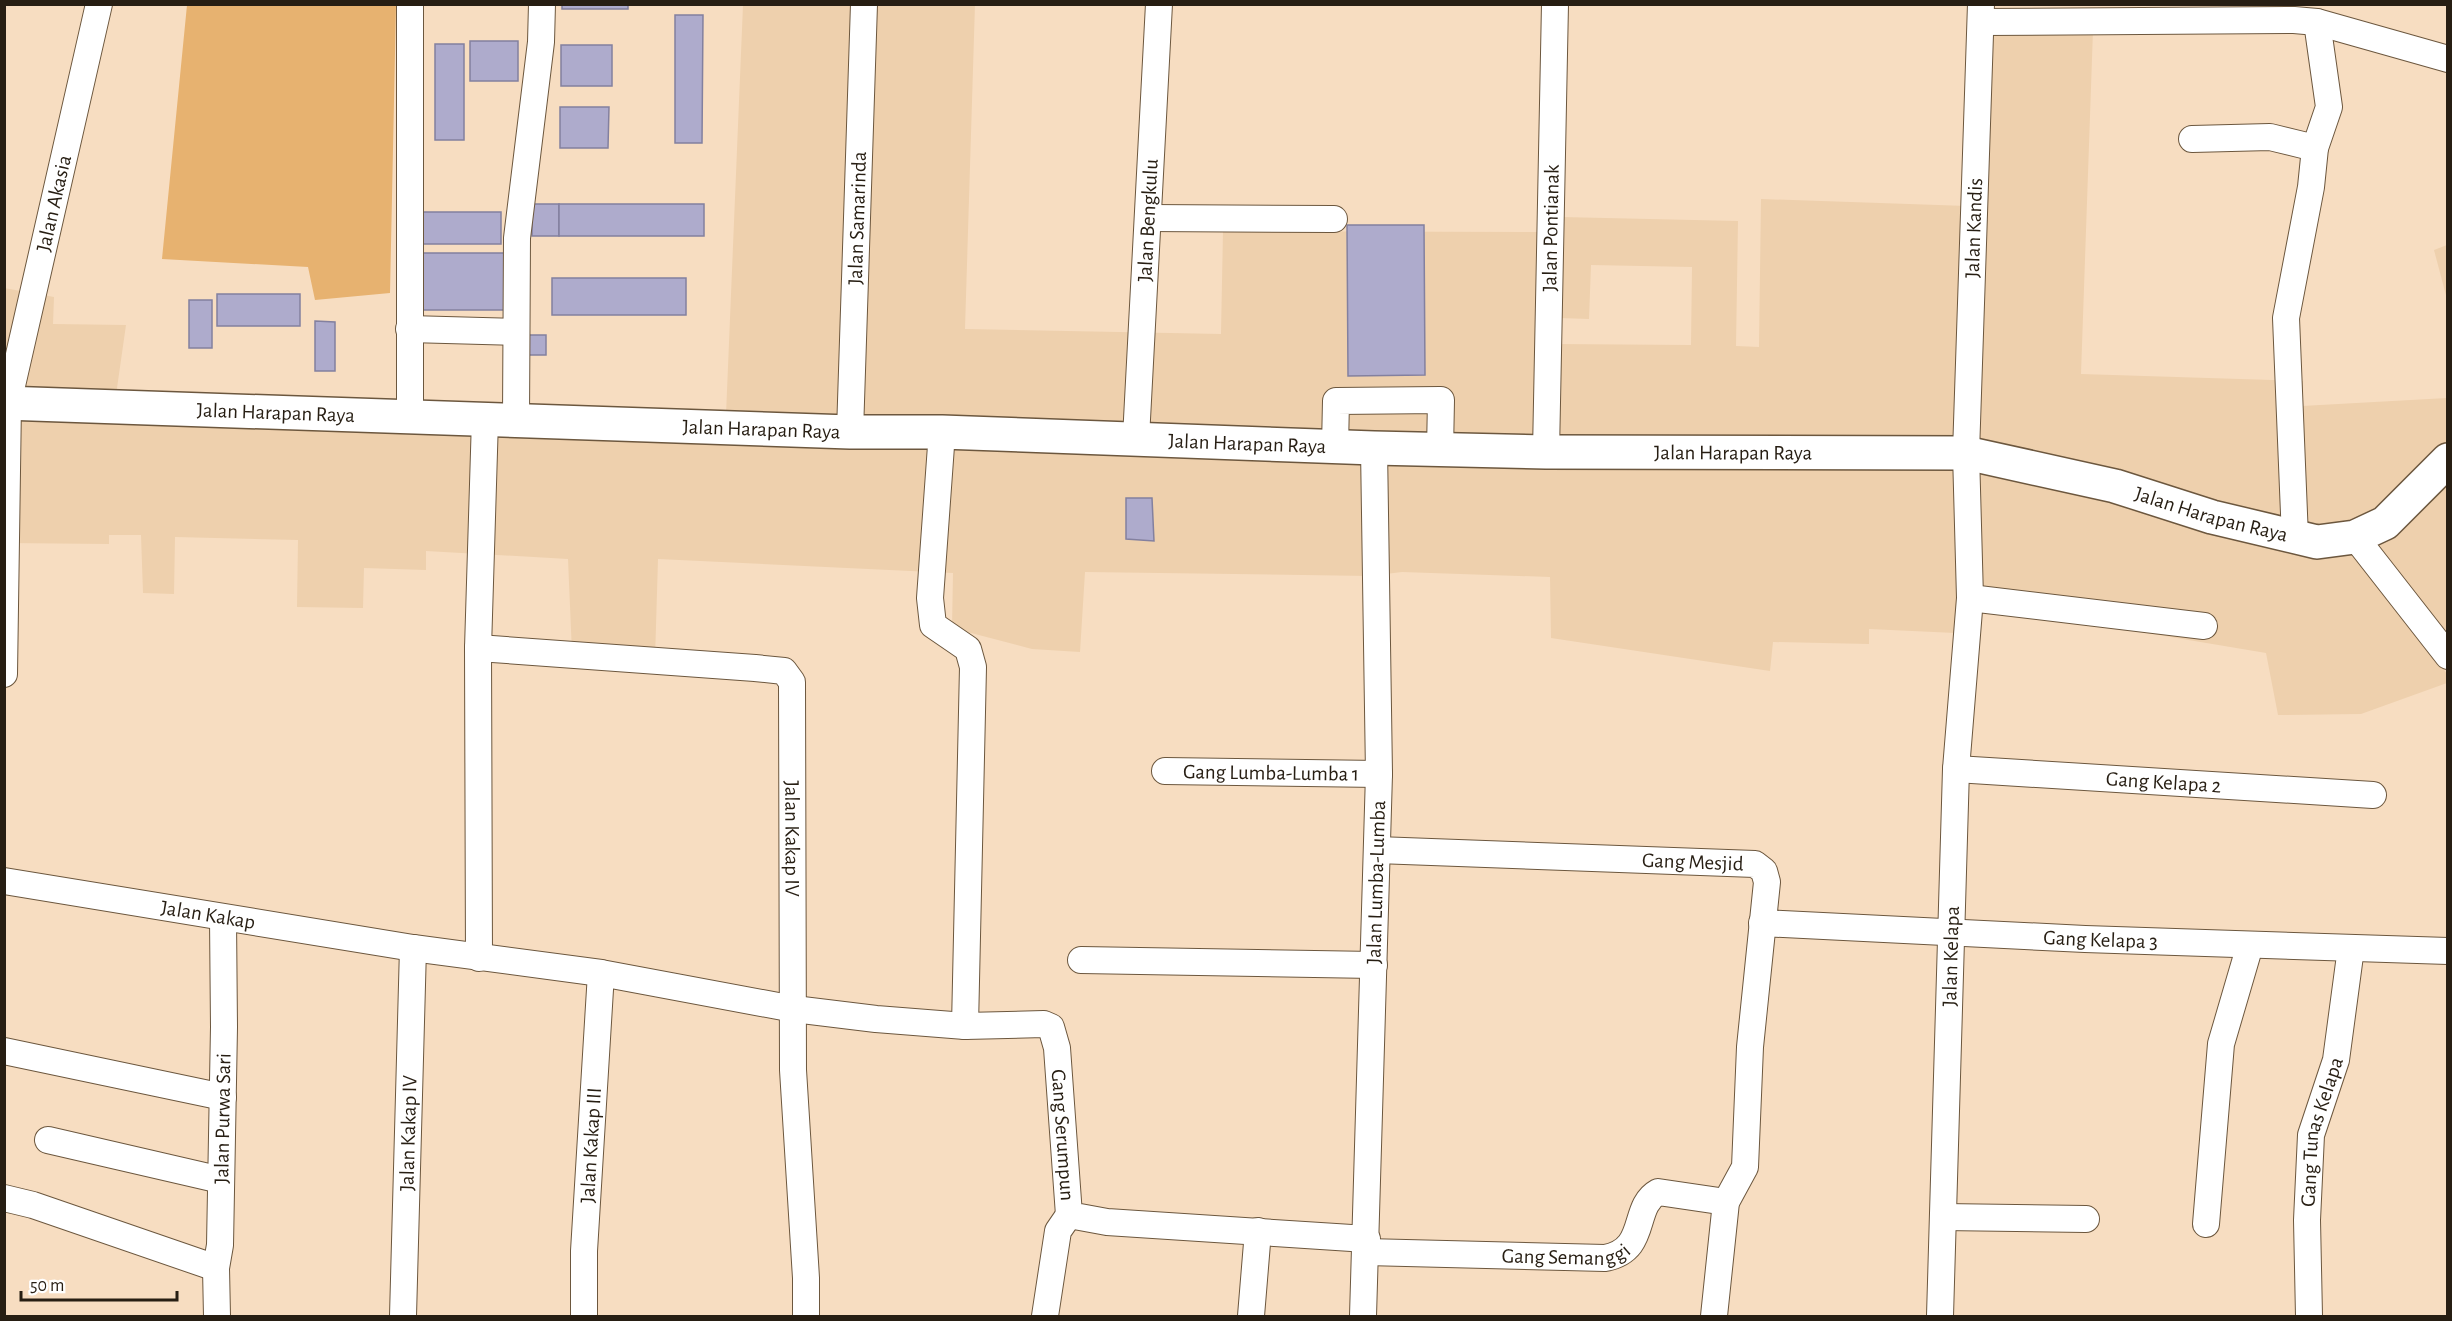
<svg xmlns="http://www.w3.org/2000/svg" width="2452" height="1321" font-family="'Alegreya Sans',sans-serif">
<rect width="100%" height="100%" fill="#f7ddc1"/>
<g fill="#eed0ad">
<path d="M975 4 965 329 1221 334 1223 231 1556 232 1554 344 1691 345 1692 267 1591 265 1589 319 1559 318 1561 217 1738 221 1736 346 1759 347 1761 199 1967 206 1974 29 2093 30 2081 374 2303 381 2302 406 2447 398V629L2427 646 2447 674V683L2361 714 2278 715 2266 653 1979 605 1977 634 1869 629V644L1773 642 1770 671 1551 638 1550 577 1402 572 1370 576 1085 572 1080 652 1032 649 952 628 953 573 658 559 655 659 572 653 568 559 426 551V570L364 568 363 608 297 607 298 540 175 537 174 594 143 593 141 535H109V544L5 543 4 288 54 297 53 324 126 325 116 395 726 415 743 5Z"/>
<path d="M2447 245H2448L2447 299 2434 250Z"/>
</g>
<path fill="#e7b270" d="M187 5H396L390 293 315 300 308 267 162 259Z"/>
<g fill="#aeabcc" stroke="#83809f" stroke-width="1.5">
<rect x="562" y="4" width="66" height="5"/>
<path d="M675 15H703L702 143H675Z"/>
<rect x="470" y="41" width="48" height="40"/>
<rect x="435" y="44" width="29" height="96"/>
<rect x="561" y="45" width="51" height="41"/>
<path d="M560 107H609L608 148H560Z"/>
<rect x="532" y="204" width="27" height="32"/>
<rect x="559" y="204" width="145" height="32"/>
<rect x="419" y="212" width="82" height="32"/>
<path d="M1347 225H1424L1425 375 1348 376Z"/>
<rect x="419" y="253" width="87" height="57"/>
<rect x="552" y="278" width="134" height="37"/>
<rect x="217" y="294" width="83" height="32"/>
<rect x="189" y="300" width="23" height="48"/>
<path d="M315 321 335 322V371H315Z"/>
<rect x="524" y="335" width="22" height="20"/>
<path d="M1126 498H1152L1154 541 1126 539Z"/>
</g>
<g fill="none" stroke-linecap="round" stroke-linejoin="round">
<g stroke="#6c573e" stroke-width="28">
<g id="minor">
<path d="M1982 22 2294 20 2317 22 2448 59"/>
<path d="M2192 139 2270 137 2315 148"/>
<path d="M1148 218 1334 219"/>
<path d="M409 329 516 332"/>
<path d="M410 418V4"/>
<path d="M516 419 517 238 541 42 542 4"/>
<path id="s1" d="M850 432 864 4"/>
<path d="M942 432 930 598 933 625 968 649 973 667 965 1026"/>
<path id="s2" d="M1136 438 1159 4"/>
<path d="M1335 446 1336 401 1441 400 1440 450"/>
<path id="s3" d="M1546 452 1555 4"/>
<path d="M2355 537 2448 656"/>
<path d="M2295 538 2286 318 2311 187 2315 148 2329 107 2317 22"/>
<path d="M1970 598 2204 626"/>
<path id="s4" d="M478 648 755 668 784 671 792 682 793 1070 806 1278V1316"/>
<path id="s5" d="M4 674 8 403 99 4"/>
<path id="s6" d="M1956 769 2373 795"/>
<path id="s7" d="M1165 771 1379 774"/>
<path id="s8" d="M1377 850 1755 864 1764 871 1767 882 1750 1047 1745 1167 1726 1202 1714 1316"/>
<path id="s9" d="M4 881 413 948 601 973 794 1009 876 1019 965 1026 1044 1024 1051 1027 1057 1048 1069 1215 1107 1222 1367 1239"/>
<path id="s10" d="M1762 923 2085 939 2448 951"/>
<path d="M479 958 478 648 485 419"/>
<path d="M1081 960 1374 965"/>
<path d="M4 1051 223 1097"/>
<path d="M48 1140 221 1180"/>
<path d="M4 1198 33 1205 216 1268"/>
<path d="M1943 1217 2086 1219"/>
<path d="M2206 1224 2221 1044 2250 945"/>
<path id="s11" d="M1366 1252 1605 1258C1649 1250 1631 1207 1658 1192L1726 1202"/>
<path id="s12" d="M217 1316 216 1268 220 1245 224 1027 223 919"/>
<path id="s13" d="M403 1316 413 948"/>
<path id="s14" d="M584 1316V1251L601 973"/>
<path d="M1045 1316 1058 1231 1069 1215"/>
<path d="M1251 1316 1258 1231"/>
<path id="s15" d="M1363 1316 1379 774 1374 448"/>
<path id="s16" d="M1940 1316 1956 769 1970 598 1966 453 1981 4"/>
<path id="s17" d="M2309 1316 2307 1220 2311 1135 2336 1060 2351 948"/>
</g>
</g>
<g stroke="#6c573e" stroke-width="36">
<g id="major">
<path id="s18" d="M4 403 850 432H942L1374 448 1546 452 1966 453 2115 486 2212 517 2317 542 2355 537 2385 523 2448 460"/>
</g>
</g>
<use href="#minor" stroke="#fff" stroke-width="26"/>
<use href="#major" stroke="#fff" stroke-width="33"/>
</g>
<g text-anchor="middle" stroke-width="4.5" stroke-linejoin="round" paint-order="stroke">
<g font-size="21" fill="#271e13" stroke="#fff">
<text dy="7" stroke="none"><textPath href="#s5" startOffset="476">Jalan Akasia</textPath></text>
<text dy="7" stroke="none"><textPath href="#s1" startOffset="214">Jalan Samarinda</textPath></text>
<text dy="7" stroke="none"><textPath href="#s2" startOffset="218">Jalan Bengkulu</textPath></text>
<text dy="7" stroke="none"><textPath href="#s3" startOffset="224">Jalan Pontianak</textPath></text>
<text dy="7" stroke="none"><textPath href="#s16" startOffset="1089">Jalan Kandis</textPath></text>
<text dy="7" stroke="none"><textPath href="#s18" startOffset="272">Jalan Harapan Raya</textPath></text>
<text dy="7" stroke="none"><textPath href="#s18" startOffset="758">Jalan Harapan Raya</textPath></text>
<text dy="7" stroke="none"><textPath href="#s18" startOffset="1244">Jalan Harapan Raya</textPath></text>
<text dy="7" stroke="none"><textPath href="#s18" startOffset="1730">Jalan Harapan Raya</textPath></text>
<text dy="7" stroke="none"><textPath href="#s18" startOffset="2216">Jalan Harapan Raya</textPath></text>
<text dy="7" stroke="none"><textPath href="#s7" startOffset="106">Gang Lumba-Lumba 1</textPath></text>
<text dy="7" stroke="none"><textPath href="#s6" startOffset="208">Gang Kelapa 2</textPath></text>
<text dy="7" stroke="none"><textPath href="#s4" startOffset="477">Jalan Kakap IV</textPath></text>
<text dy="7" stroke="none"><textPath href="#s8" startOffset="316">Gang Mesjid</textPath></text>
<text dy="7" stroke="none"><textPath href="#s15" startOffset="434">Jalan Lumba-Lumba</textPath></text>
<text dy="7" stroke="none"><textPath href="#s9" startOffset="207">Jalan Kakap</textPath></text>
<text dy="7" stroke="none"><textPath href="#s10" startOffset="339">Gang Kelapa 3</textPath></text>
<text dy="7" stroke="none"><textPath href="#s16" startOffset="360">Jalan Kelapa</textPath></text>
<text dy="7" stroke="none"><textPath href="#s12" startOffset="198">Jalan Purwa Sari</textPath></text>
<text dy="7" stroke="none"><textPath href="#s13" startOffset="183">Jalan Kakap IV</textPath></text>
<text dy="7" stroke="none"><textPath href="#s17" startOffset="186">Gang Tunas Kelapa</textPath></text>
<text dy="7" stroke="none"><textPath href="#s9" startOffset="1168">Gang Serumpun</textPath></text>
<text dy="7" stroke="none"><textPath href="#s14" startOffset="171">Jalan Kakap III</textPath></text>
<text dy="7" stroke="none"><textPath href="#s11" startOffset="200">Gang Semanggi</textPath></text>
</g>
</g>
<rect width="2452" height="1321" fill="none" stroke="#271e13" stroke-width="12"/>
<path d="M21 1291v9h156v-9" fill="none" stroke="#271e13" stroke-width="3"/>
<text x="30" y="1291" font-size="18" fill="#271e13" stroke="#ffffff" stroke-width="4.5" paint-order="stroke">50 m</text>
</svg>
